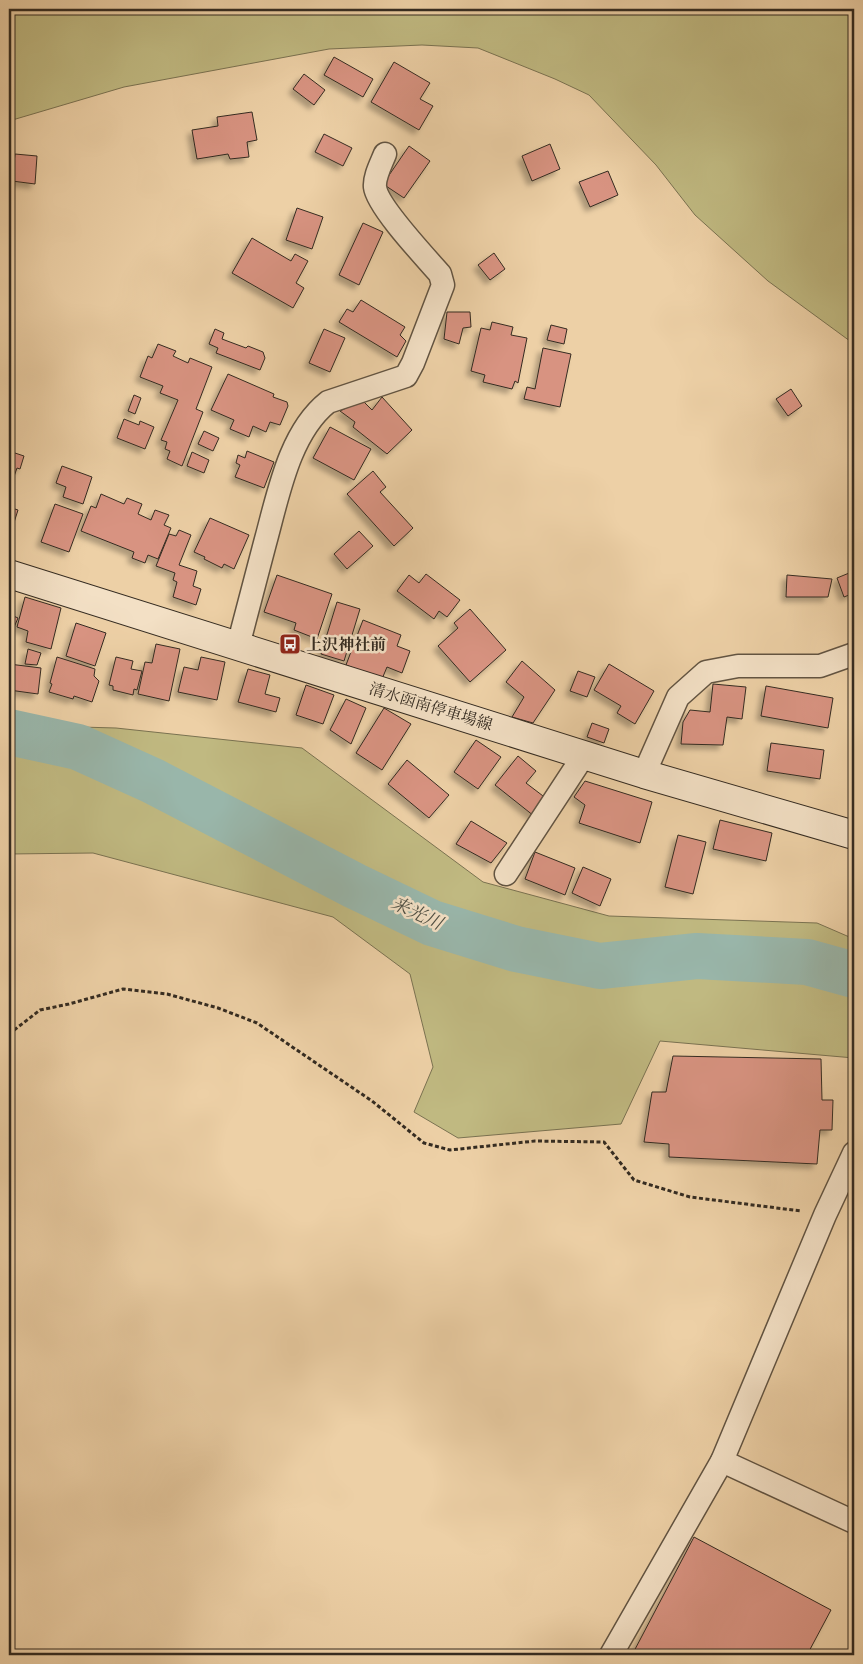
<svg xmlns="http://www.w3.org/2000/svg" width="863" height="1664" font-family="'IM FELL French Canon','Noto Serif JP',serif">
<defs>
<filter id="shadow"><feDropShadow dx="-4.5" dy="4.5" stdDeviation="2.5" flood-color="#0004"/></filter>
</defs>
<rect width="100%" height="100%" fill="#edd0a6"/>
<filter id="stains"><feTurbulence type="fractalNoise" baseFrequency=".004" numOctaves="4"/><feColorMatrix values="0 0 0 0 .2 0 0 0 0 .09 0 0 0 0 .02 0 0 0 .5 -.17"/></filter>
<radialGradient id="worn" r=".72"><stop offset=".6" stop-color="#630" stop-opacity="0"/><stop offset="1" stop-color="#630" stop-opacity=".3"/></radialGradient>
<g fill="#c0b981" stroke="#7a7251">
<path d="M9 9H854V344L768 281 695 215 656 165 589 95 555 79 478 48 422 45 329 49 124 87 9 121Z"/>
<path d="M9 725 116 728 302 748 483 882 609 916 817 923 854 939V1058L660 1041 621 1124 458 1138 414 1112 433 1067 410 974 333 917 93 853 9 854Z"/>
</g>
<g fill="none" stroke-linecap="round" stroke-linejoin="round">
<path stroke="#99b6aa" stroke-width="46" d="M9 732 78 747 153 781 355 886 432 923 516 949 600 966 697 956 807 962 854 975"/>
</g>
<g fill="#d89381" stroke="#342b21" filter="url(#shadow)">
<path d="M334 57 373 79 363 97 324 75Z"/>
<path d="M394 62 430 83 420 99 433 106 419 130 371 102Z"/>
<path d="M304 74 325 90 314 105 293 89Z"/>
<path d="M252 112 257 140 247 142 249 157 230 159 228 154 197 159 192 130 218 126 217 117Z"/>
<path d="M324 134 352 148 343 166 315 152Z"/>
<path d="M550 144 560 169 532 181 522 156Z"/>
<path d="M409 146 430 161 404 198 383 184Z"/>
<path d="M15 154 37 156 35 184 12 181Z"/>
<path d="M608 171 618 195 590 207 579 182Z"/>
<path d="M297 208 323 217 312 249 286 240Z"/>
<path d="M363 223 383 232 359 285 339 275Z"/>
<path d="M252 238 291 261 295 254 308 261 296 283 304 288 293 308 232 273Z"/>
<path d="M494 253 505 269 490 280 478 265Z"/>
<path d="M361 300 405 327 400 335 406 341 397 357 339 322 347 309 353 312Z"/>
<path d="M447 312H470L471 327 463 328 459 344 444 339Z"/>
<path d="M492 322 513 327 511 335 527 338 518 383 515 381 512 389 483 382 485 375 471 371 481 328 490 330Z"/>
<path d="M551 325 567 329 564 344 547 340Z"/>
<path d="M215 329 224 333 222 339 246 348 248 346 263 352 265 358 260 370 216 353 218 348 209 344Z"/>
<path d="M324 329 345 338 330 372 309 363Z"/>
<path d="M158 344 176 351 173 356 188 363 190 358 212 367 196 409 203 412 182 466 167 459 170 451 165 449 167 442 161 440 178 400 160 393 163 386 140 377 148 356 152 358Z"/>
<path d="M543 348 571 354 560 407 524 399 527 387 535 389Z"/>
<path d="M228 374 274 394 273 397 287 402 288 406 280 425 270 422 266 432 253 426 249 437 230 429 234 420 211 410Z"/>
<path d="M791 389 802 406 788 416 776 399Z"/>
<path d="M134 395 141 398 135 414 128 411Z"/>
<path d="M382 397 412 430 387 454 353 427 355 422 340 411 362 400 372 410Z"/>
<path d="M124 419 139 425 140 421 154 427 145 449 117 438Z"/>
<path d="M330 427 371 449 354 480 313 458Z"/>
<path d="M204 431 219 438 213 451 198 444Z"/>
<path d="M9 451 24 456 20 469 17 468 12 482 9 481Z"/>
<path d="M247 451 274 462 264 488 235 477 240 465 236 463 238 455 245 458Z"/>
<path d="M192 452 209 460 204 473 187 466Z"/>
<path d="M62 466 92 477 83 504 63 497 66 487 56 483Z"/>
<path d="M373 471 386 487 380 492 413 528 394 546 347 494Z"/>
<path d="M101 494 124 504 127 498 142 504 138 514 151 520 155 510 169 515 164 525 171 528 158 559 148 555 145 563 132 558 134 552 81 531 91 506 96 508Z"/>
<path d="M55 504 83 514 69 552 41 542Z"/>
<path d="M9 507 18 510 11 532 9 531Z"/>
<path d="M210 518 249 535 234 569 224 564 222 568 204 559 205 557 194 552Z"/>
<path d="M179 530 191 535 179 565 197 571 193 586 201 589 196 605 173 597 177 582 173 580 175 573 156 566 169 534 176 536Z"/>
<path d="M359 531 373 546 347 569 334 554Z"/>
<path d="M854 571V593L844 597 837 578Z"/>
<path d="M426 574 460 600 447 617 439 611 434 619 397 591 409 575 419 583Z"/>
<path d="M277 575 332 594 317 639 294 630 296 623 264 612Z"/>
<path d="M787 575 832 579 828 597H786Z"/>
<path d="M25 597 61 608 51 649 26 642 28 631 17 627Z"/>
<path d="M337 602 360 609 344 661 321 654Z"/>
<path d="M470 609 506 650 470 682 438 646 458 628 454 623Z"/>
<path d="M9 614 18 618 9 639Z"/>
<path d="M363 620 401 635 397 646 410 651 402 673 387 667 382 679 346 665Z"/>
<path d="M76 623 106 633 95 666 66 656Z"/>
<path d="M156 644 180 649 169 701 138 694 145 662 152 663Z"/>
<path d="M28 649 41 653 37 665 25 664Z"/>
<path d="M57 657 95 669 94 676 99 681 92 702 74 696 73 699 49 692 52 684 50 683Z"/>
<path d="M116 657 133 661 131 669 142 671 137 690 134 689 133 695 113 690V686L109 685Z"/>
<path d="M201 657 225 662 217 700 178 692 184 667 198 670Z"/>
<path d="M522 661 555 690 533 723 512 717 524 697 506 682Z"/>
<path d="M9 664 41 668 38 694 9 690Z"/>
<path d="M609 664 654 691 635 724 617 713 621 706 594 690Z"/>
<path d="M248 669 270 675 265 694 280 698 276 712 238 702Z"/>
<path d="M578 671 595 677 587 697 570 691Z"/>
<path d="M713 684 746 687 742 719 727 717 723 745 681 744 683 722 690 710 710 712Z"/>
<path d="M306 685 334 695 323 724 296 715Z"/>
<path d="M766 686 833 698 828 728 761 716Z"/>
<path d="M346 699 366 708 351 744 330 730Z"/>
<path d="M384 708 411 724 382 770 356 753Z"/>
<path d="M592 723 609 729 604 743 587 737Z"/>
<path d="M476 740 501 757 478 789 454 772Z"/>
<path d="M771 743 824 750 820 779 767 771Z"/>
<path d="M518 756 536 771 526 783 547 799 534 816 495 785Z"/>
<path d="M407 760 449 795 429 818 388 784Z"/>
<path d="M585 781 652 802 640 843 579 823 585 805 574 797Z"/>
<path d="M720 820 772 833 766 861 713 849Z"/>
<path d="M471 821 507 843 491 863 456 844Z"/>
<path d="M678 835 706 842 693 894 665 887Z"/>
<path d="M535 852 575 868 565 895 525 879Z"/>
<path d="M583 867 611 879 600 906 572 893Z"/>
<path d="M673 1056 821 1059 822 1100H833L832 1130H820L817 1164 669 1157V1144L644 1142 652 1092H666Z"/>
<path d="M694 1537 831 1610 807 1655H632Z"/>
</g>
<g fill="none" stroke-linecap="round" stroke-linejoin="round">
<g stroke="#625442" stroke-width="25">
<g id="minor">
<path d="M238 646C247 611 256 577 265 543 278 496 289 433 328 402L406 376 413 363 443 285 440 274C426 258 377 206 375 187 374 177 381 164 385 154"/>
<path d="M644 774 678 697 706 672 738 666H820L854 654"/>
<path d="M506 874 584 755"/>
<path d="M722 1461 854 1522"/>
<path d="M611 1655 722 1461 825 1215 854 1153"/>
</g>
</g>
<g stroke="#342b21" stroke-width="30">
<path id="secondary" d="M9 574 644 774 854 835"/>
</g>
<path stroke="#342b21" stroke-width="3" stroke-dasharray="4 2.5" stroke-linecap="butt" d="M9 1034 40 1010 69 1004 123 989 167 994 218 1008 257 1023 372 1101 424 1143 450 1150 535 1141 604 1142 634 1180 690 1197 801 1211"/>
<use href="#minor" stroke="#f3e0c5" stroke-width="22"/>
<use href="#secondary" stroke="#f3e0c5" stroke-width="28"/>
</g>
<defs>
<g id="bus-square" transform="scale(1.125)"><rect x="-9" y="-9" width="18" height="18" rx="4" fill="#8f2418" stroke="#f3e0c5"/><path d="M-5-6H5V4H4V6H2V4H-2V6H-4V4H-5ZM-3.5-4V0h7V-4ZM-3.5 1.2v1.5H-2V1.2ZM2 1.2v1.5H3.5V1.2Z" fill="#fff"/></g>
</defs>
<g fill-rule="evenodd">
<use href="#bus-square" x="290" y="644"/>
</g>
<g text-anchor="middle" stroke-width="5" stroke-linejoin="round" paint-order="stroke">
<g font-size="16" font-weight="bold" fill="#342b21" stroke="#f3e0c5" text-anchor="start">
<text x="306" y="650">上沢神社前</text>
</g>
<g font-size="16" fill="#342b21" stroke="#f3e0c5">
<text transform="translate(431 706) rotate(17)" y="6">清水函南停車場線</text>
</g>
<g font-size="18" font-style="italic" fill="#4d4e43" stroke="#f3e0c5">
<text transform="translate(417 913) rotate(25)" y="6">来光川</text>
</g>
</g>
<rect width="863" height="1664" fill="none" stroke="#edd0a6" stroke-width="30"/>
<rect x="10" y="10" width="843" height="1644" fill="none" stroke="#342b21" stroke-width="2.5"/>
<rect x="15" y="15" width="833" height="1634" fill="none" stroke="#342b21"/>
<rect width="100%" height="100%" filter="url(#stains)"/>
<rect width="100%" height="100%" fill="url(#worn)"/>
</svg>
